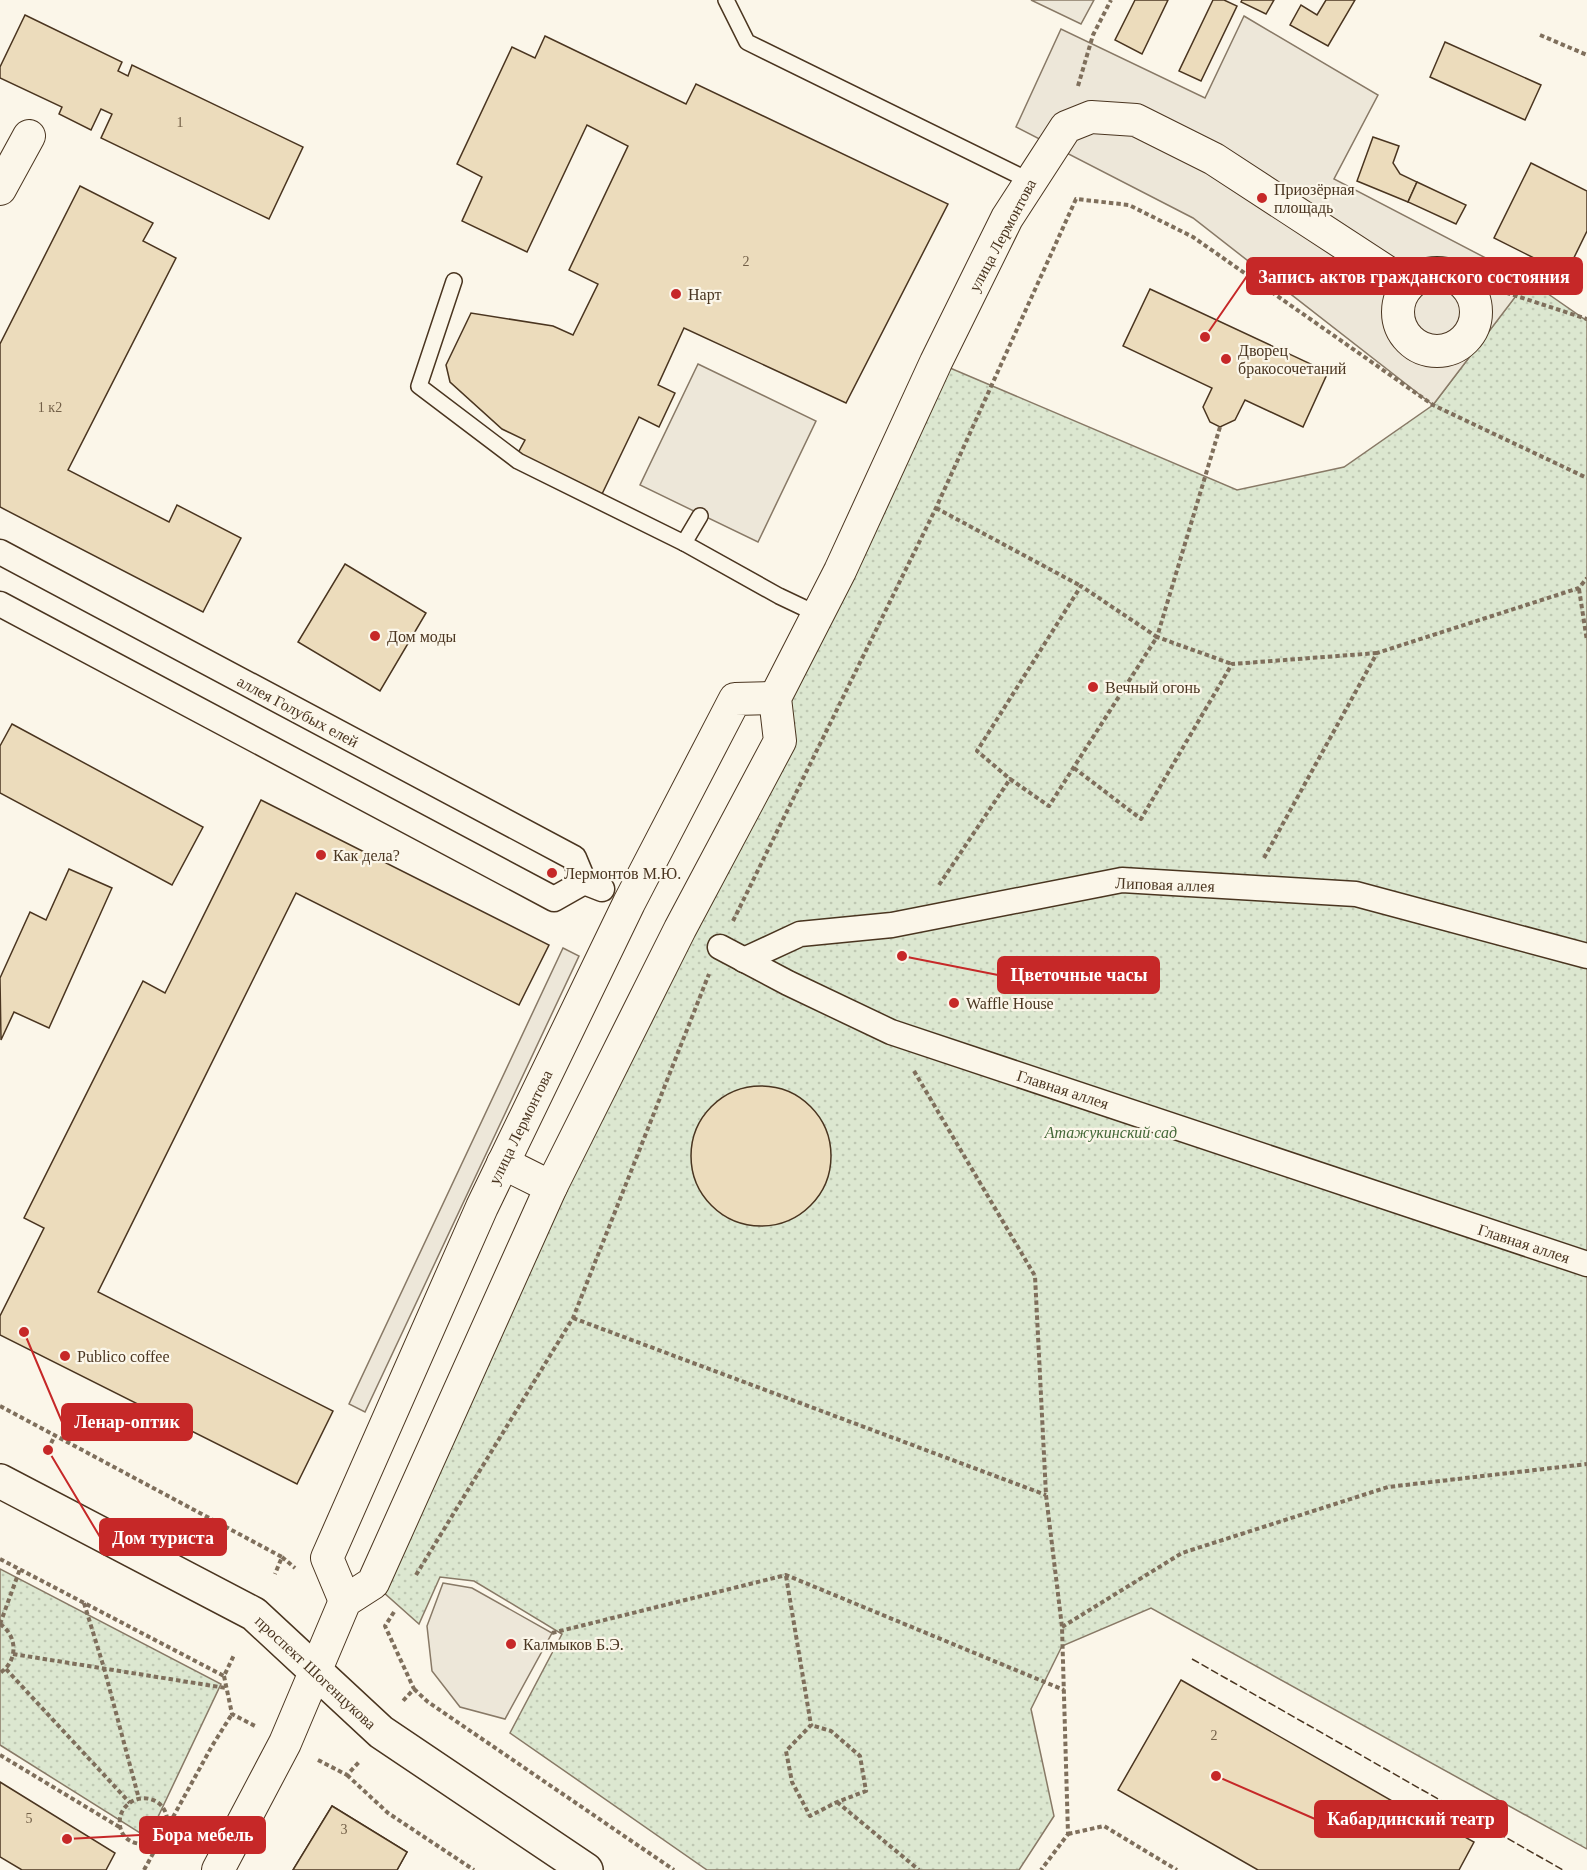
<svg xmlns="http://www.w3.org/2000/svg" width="1587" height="1870" font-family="'Times New Roman',serif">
<defs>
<pattern id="park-dots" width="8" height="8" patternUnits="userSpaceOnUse" patternTransform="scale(1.5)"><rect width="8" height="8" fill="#dce7d0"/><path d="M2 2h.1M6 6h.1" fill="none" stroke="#bec7b2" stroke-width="1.8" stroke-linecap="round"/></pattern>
</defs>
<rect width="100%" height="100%" fill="#fbf6e9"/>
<g fill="url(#park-dots)" stroke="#887966" stroke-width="1.5">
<path d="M1528 280 1587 321V1849L1151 1608 1062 1646 1031 1709 1054 1816 1019 1870H707L510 1733 562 1634 474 1581 440 1577 419 1624 373 1583 780 742 775 698 936 362 1237 490 1344 467 1433 405Z"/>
<path d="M0 1569 221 1684 148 1838 0 1745Z"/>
</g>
<g fill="#ede7d9" stroke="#887966" stroke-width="1.5">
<path d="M1031 0H1094L1081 24Z"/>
<path d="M1244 16 1378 95 1334 179 1528 280 1433 405 1193 218 1016 127 1061 29 1205 98Z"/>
<path d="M698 364 816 421 758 542 640 485Z"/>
<path d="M563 948 579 956 365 1412 349 1404Z"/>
<path d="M443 1583 472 1588 552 1633 505 1719 460 1707 432 1671 427 1626Z"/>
</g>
<g fill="#ecdcbc" stroke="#4a3520" stroke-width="1.5">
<path d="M1135 0H1168L1142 54 1115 40Z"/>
<path d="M1213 0H1224L1237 6 1201 81 1179 71Z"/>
<path d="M1242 0H1274L1266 14 1241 2Z"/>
<path d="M1326 0H1355L1328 46 1290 25 1301 5 1317 15Z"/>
<path d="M25 15 122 62 118 71 128 76 132 65 303 147 269 219 101 138 112 114 101 109 91 130 59 114 62 107 0 78V67Z"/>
<path d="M545 36 686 104 696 84 948 204 846 403 684 328 658 385 675 393 659 427 639 417 602 494 518 453 525 440 502 429 450 382 446 365 471 313 553 326 573 335 598 284 569 270 628 146 587 125 527 252 462 221 482 177 457 164 512 47 535 58Z"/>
<path d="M1445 42 1541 85 1525 120 1430 77Z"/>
<path d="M1373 137 1399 146 1393 163 1400 174 1417 182 1408 202 1357 181Z"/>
<path d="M1531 163 1587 191V231L1566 274 1494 238Z"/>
<path d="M1417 182 1466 205 1456 224 1408 202Z"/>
<path d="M80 186 153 223 143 241 176 258 68 470 169 522 177 505 241 538 203 612 0 507V344Z"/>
<path d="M1150 289 1328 372 1303 427 1245 400 1235 420 1220 427 1210 422 1203 407 1212 388 1123 346Z"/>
<path d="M345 564 426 613 380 691 298 642Z"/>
<path d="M12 724 203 827 172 885 0 793V746Z"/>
<path d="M261 800 549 945 519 1005 296 893 98 1292 333 1411 297 1484 0 1335V1316L44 1228 24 1218 143 981 165 993Z"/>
<path d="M69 869 112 888 49 1028 14 1012 1 1040 0 978 30 912 46 920Z"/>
<circle cx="761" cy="1156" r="70"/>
<path d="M1181 1680 1434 1825 1436 1821 1474 1842 1459 1870H1258L1118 1790Z"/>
<path d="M0 1782 115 1853 106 1870H22L0 1857Z"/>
<path d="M332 1806 407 1852 397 1870H293Z"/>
<path d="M332 1806 407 1852 397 1870H293Z"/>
</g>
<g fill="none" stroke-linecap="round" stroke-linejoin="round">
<g stroke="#4a3520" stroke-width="18">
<g id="service">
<path d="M726 0 747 42 1030 181"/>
<path d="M454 281 419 386 518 461 684 543 779 596 817 614"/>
<path d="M684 543 700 516"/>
</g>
</g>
<g stroke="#4a3520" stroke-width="27">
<g id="pedestrian">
<path d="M0 552 574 858 584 882 602 889"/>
<path d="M0 604 554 899 584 882"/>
<path d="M720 947 788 983 891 1032 1587 1264"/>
<path d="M744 960 800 934 892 925 1122 880 1356 894 1587 956"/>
</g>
</g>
<g stroke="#4a3520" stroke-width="34">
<g id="minor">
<path d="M0 189 29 136"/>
<circle cx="1437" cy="312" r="39"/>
<path d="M503 1163 551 1187"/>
<path d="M345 1601 327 1558 482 1207 629 903 735 699 775 698"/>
<path d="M218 1870 285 1743 345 1601 373 1583 551 1187 680 929 780 741 775 698 840 571 936 362 1007 218 1066 127 1091 117 1136 120 1214 159 1407 285"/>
</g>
</g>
<g stroke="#4a3520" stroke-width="36">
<path id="secondary" d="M0 1481 254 1614 381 1732 586 1870"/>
</g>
<g stroke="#7f6f5c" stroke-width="4" stroke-dasharray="4.5 3" stroke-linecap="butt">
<path d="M1540 35 1587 55"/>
<path d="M1078 86 1093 35 1111 0"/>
<path d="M1449 274 1587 319"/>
<path d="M1220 427 1157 637 1232 664"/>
<path d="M936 508 1081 586"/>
<path d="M1579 589 1587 641"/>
<path d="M1074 768 1141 819 1232 664 1377 653"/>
<path d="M1264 858 1377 653 1579 588 1587 578"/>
<path d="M939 885 1010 779 1049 806 1157 637 1081 586 977 751 1010 779"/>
<path d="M733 921 936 508 1076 199 1129 205 1193 237 1433 405 1587 478"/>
<path d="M914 1071 1035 1276 1046 1495 1062 1627 1068 1834 1041 1870"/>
<path d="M573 1318 1046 1495"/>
<path d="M0 1406 282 1557 275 1574"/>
<path d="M48 1450 55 1435"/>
<path d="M282 1557 295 1568"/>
<path d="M0 1559 224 1676 234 1655"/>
<path d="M416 1575 573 1318 709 974"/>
<path d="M786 1576 811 1725 786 1751 792 1782 810 1816 837 1802 866 1791 860 1756 831 1731 811 1725"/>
<path d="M84 1603 104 1668 139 1799"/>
<path d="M394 1612 385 1626 414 1689 402 1702"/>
<path d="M0 1624C18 1636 18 1661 0 1673"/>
<path d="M0 1624 20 1569"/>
<path d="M1062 1627 1182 1553 1388 1487 1587 1464"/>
<path d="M552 1633 786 1575 1064 1690"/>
<path d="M13 1654 226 1688"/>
<path d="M6 1669 130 1803"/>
<path d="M224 1676 232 1714 255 1726"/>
<path d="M414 1689 428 1702 674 1870"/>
<path d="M0 1755 121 1828"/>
<path d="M318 1760 347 1775 360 1761"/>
<path d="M347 1775 388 1813 474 1870"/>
<path d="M837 1802 919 1870"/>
<path d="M1068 1834 1104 1826 1177 1870"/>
<path d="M159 1840C142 1849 117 1843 120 1818 123 1801 143 1793 157 1802 166 1808 168 1817 167 1827"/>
<path d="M144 1870 212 1746 232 1714"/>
</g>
<use href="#service" stroke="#fbf6e9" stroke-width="15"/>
<use href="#pedestrian" stroke="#fbf6e9" stroke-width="24"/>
<use href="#minor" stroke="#fbf6e9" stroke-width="32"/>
<use href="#secondary" stroke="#fbf6e9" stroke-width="33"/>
<path stroke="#4a3520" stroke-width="1.5" stroke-dasharray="8 3" stroke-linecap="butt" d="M1192 1659 1563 1870"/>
</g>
<g fill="#c62828" stroke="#fbf6e9" stroke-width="2">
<circle cx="1262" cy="198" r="6"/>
<circle cx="676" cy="294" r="6"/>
<circle cx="1226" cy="359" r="6"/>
<circle cx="375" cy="636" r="6"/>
<circle cx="1093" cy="687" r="6"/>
<circle cx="321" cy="855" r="6"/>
<circle cx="552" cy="873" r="6"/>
<circle cx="954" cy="1003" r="6"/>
<circle cx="65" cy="1356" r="6"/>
<circle cx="511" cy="1644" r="6"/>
</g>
<g text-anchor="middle" stroke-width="4.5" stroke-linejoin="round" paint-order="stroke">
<g font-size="14" fill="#725f47">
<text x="180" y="127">1</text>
<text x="746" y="266">2</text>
<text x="50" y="412">1 к2</text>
<text x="1214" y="1740">2</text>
<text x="29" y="1823">5</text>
<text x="344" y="1834">3</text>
</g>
<g font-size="16" fill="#4a3520" stroke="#fbf6e9" text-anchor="start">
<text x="1274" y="195">Приозёрная<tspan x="1274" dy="18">площадь</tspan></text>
<text x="688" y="300">Нарт</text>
<text x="1238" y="356">Дворец<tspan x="1238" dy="18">бракосочетаний</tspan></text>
<text x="387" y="642">Дом моды</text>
<text x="1105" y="693">Вечный огонь</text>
<text x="333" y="861">Как дела?</text>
<text x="564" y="879">Лермонтов М.Ю.</text>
<text x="966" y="1009">Waffle House</text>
<text x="77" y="1362">Publico coffee</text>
<text x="523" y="1650">Калмыков Б.Э.</text>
</g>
<g font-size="16" fill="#4a3520" stroke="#fbf6e9">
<text transform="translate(1002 235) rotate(-62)" y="6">улица Лермонтова</text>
<text transform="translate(298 711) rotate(28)" y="6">аллея Голубых елей</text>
<text transform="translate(1165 884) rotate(2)" y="6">Липовая аллея</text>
<text transform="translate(1063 1089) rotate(18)" y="6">Главная аллея</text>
<text transform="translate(520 1127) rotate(-64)" y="6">улица Лермонтова</text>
<text transform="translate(1524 1243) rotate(18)" y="6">Главная аллея</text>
<text transform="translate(316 1672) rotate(43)" y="6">проспект Шогенцукова</text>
</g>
<g font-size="16" font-style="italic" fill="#436837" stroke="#fbf6e9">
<text x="1111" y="1138">Атажукинский сад</text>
</g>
</g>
<path fill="none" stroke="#c62828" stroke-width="2" d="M1205 337L1247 276M902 956L998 975M24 1332L62 1422M48 1450L100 1537M1216 1776L1315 1819M67 1839L140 1835"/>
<g fill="#c62828" stroke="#fbf6e9" stroke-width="2">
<circle cx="1205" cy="337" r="6"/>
<circle cx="902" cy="956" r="6"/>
<circle cx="24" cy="1332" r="6"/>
<circle cx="48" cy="1450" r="6"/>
<circle cx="1216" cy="1776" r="6"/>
<circle cx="67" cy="1839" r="6"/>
</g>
<g fill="#c62828" stroke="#c62828" stroke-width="2">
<rect x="1247" y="258" width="335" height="36" rx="6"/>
<rect x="998" y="957" width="161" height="36" rx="6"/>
<rect x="62" y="1404" width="130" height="36" rx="6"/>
<rect x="100" y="1519" width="126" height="36" rx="6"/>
<rect x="1315" y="1801" width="192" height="36" rx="6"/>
<rect x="140" y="1817" width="125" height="36" rx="6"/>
</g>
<g font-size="18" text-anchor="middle" font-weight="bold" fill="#fff">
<text x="1414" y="283">Запись актов гражданского состояния</text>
<text x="1079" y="981">Цветочные часы</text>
<text x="127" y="1428">Ленар-оптик</text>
<text x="163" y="1544">Дом туриста</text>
<text x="1411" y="1825">Кабардинский театр</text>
<text x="203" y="1841">Бора мебель</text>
</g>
</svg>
